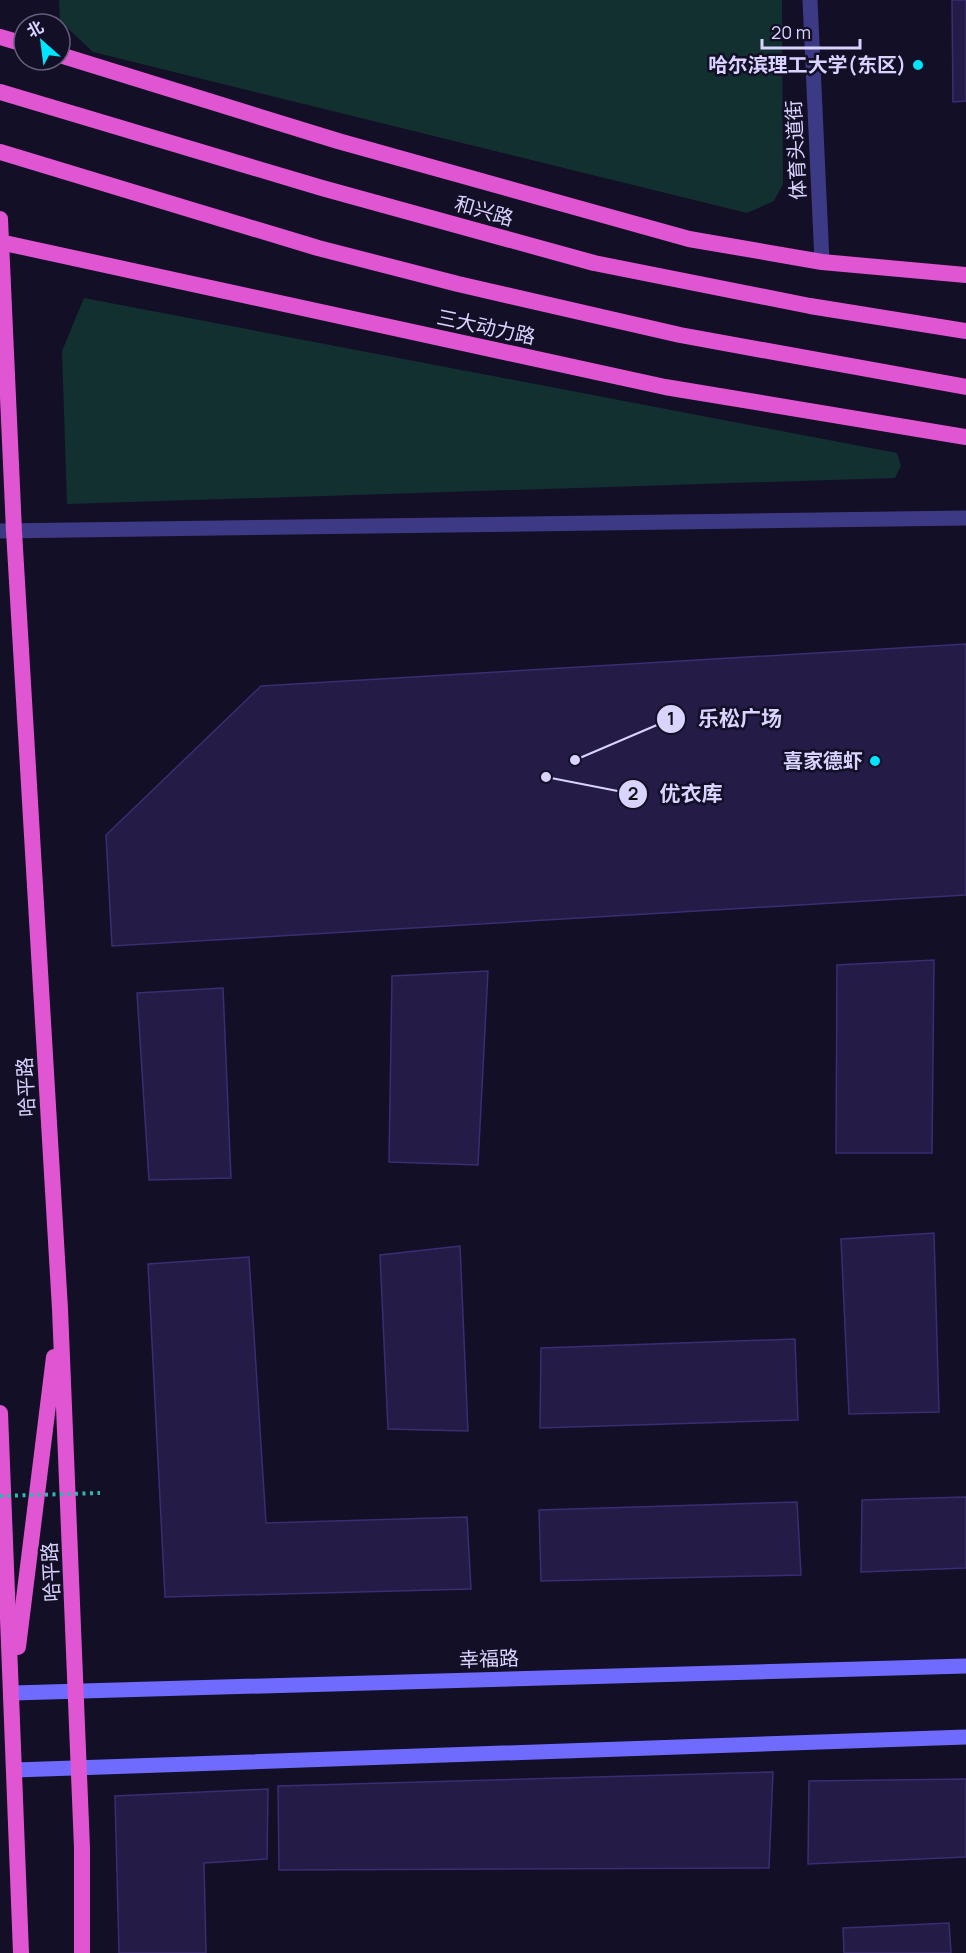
<svg xmlns="http://www.w3.org/2000/svg" width="966" height="1953" font-family="Manrope,'Noto Sans SC',sans-serif">
<rect width="100%" height="100%" fill="#130f26"/>
<g fill="#12302f">
<path d="M59 0H782L783 184 774 201 747 213 93 52 60 21Z"/>
<path d="M84 298 897 453 901 466 895 478 67 504 62 351Z"/>
</g>
<g fill="#241b47" stroke="#3b2d73" stroke-width="1.5">
<path d="M952 0H966V101L953 102Z"/>
<path d="M966 644V895L112 946 106 835 261 686Z"/>
<path d="M934 960 932 1153H836L837 965Z"/>
<path d="M488 971 478 1165 389 1162 392 976Z"/>
<path d="M223 988 231 1178 149 1180 137 993Z"/>
<path d="M934 1233 939 1412 849 1414 841 1239Z"/>
<path d="M460 1246 468 1431 388 1429 380 1255Z"/>
<path d="M249 1257 266 1523 467 1517 471 1589 165 1597 148 1264Z"/>
<path d="M795 1339 798 1420 540 1428 541 1348Z"/>
<path d="M966 1497V1568L861 1572 862 1500Z"/>
<path d="M797 1502 801 1575 541 1581 539 1510Z"/>
<path d="M773 1772 769 1868 279 1870 278 1786Z"/>
<path d="M966 1779V1857L808 1864 809 1781Z"/>
<path d="M268 1789 267 1859 204 1863 206 1953H119L115 1796Z"/>
<path d="M949 1923 951 1953H844L843 1928Z"/>
</g>
<g fill="none" stroke-linecap="round" stroke-linejoin="round">
<g stroke="#3d3a85" stroke-width="15">
<path d="M810 0 822 262"/>
<path d="M0 531 966 518"/>
</g>
<g stroke="#6f6bff" stroke-width="15">
<path d="M13 1693 966 1666"/>
<path d="M15 1770 966 1737"/>
</g>
<g stroke="#e055d1" stroke-width="16">
<path d="M0 37 24 44"/>
<path d="M60 55 338 141 689 239 822 262 966 275"/>
<path d="M0 92 322 188 594 263 810 306 966 331"/>
<path d="M0 152 318 248 458 284 680 335 966 387"/>
<path d="M0 219 14 531 60 1309 82 1848V1953"/>
<path d="M0 242 665 387 966 437"/>
<path d="M0 1413 21 1953"/>
<path d="M18 1647 54 1357"/>
</g>
<path stroke="#2fb8b0" stroke-width="4" stroke-dasharray="3 4.5" stroke-linecap="butt" d="M0 1496 100 1493"/>
</g>
<g fill="#00e5ff" stroke="#130f26" stroke-width="2">
<circle cx="918" cy="65" r="6"/>
<circle cx="875" cy="761" r="6"/>
</g>
<g text-anchor="middle" stroke-width="5" stroke-linejoin="round" paint-order="stroke">
<g font-size="20" font-weight="bold" fill="#d9d4ff" stroke="#130f26" text-anchor="end">
<text x="906" y="72">哈尔滨理工大学(东区)</text>
<text x="863" y="768">喜家德虾</text>
</g>
<g font-size="20" fill="#d9d4ff" stroke="#130f26">
<text transform="translate(796 150) rotate(-93)" y="7">体育头道街</text>
<text transform="translate(484 211) rotate(16)" y="7">和兴路</text>
<text transform="translate(486 327) rotate(12)" y="7">三大动力路</text>
<text transform="translate(26 1087) rotate(-93)" y="7">哈平路</text>
<text transform="translate(51 1572) rotate(-93)" y="7">哈平路</text>
<text transform="translate(489 1659) rotate(-2)" y="7">幸福路</text>
</g>
</g>
<path fill="none" stroke="#d9d4ff" stroke-width="2" d="M575 760L671 719M546 777L633 794"/>
<g fill="#d9d4ff" stroke="#130f26" stroke-width="2">
<circle cx="575" cy="760" r="6"/>
<circle cx="546" cy="777" r="6"/>
<circle cx="671" cy="719" r="15"/>
<circle cx="633" cy="794" r="15"/>
</g>
<g font-size="18" text-anchor="middle" font-weight="bold" fill="#111">
<text x="671" y="725">1</text>
<text x="633" y="800">2</text>
</g>
<g font-size="21" text-anchor="middle" font-weight="bold" fill="#d9d4ff" stroke="#130f26" stroke-width="5" stroke-linejoin="round" paint-order="stroke">
<text x="740" y="726">乐松广场</text>
<text x="691" y="801">优衣库</text>
</g>
<g transform="translate(42 42) rotate(332)"><circle r="28" fill="#130f26" stroke="#625e7d" stroke-width="1.5"/>
<path d="M0-4.5L10 22L0 15L-10 22Z" fill="#00e5ff"/>
<text y="-9" font-size="16" font-weight="bold" text-anchor="middle" fill="#d9d4ff">北</text>
</g>
<path d="M762 39v9h98v-9" fill="none" stroke="#d9d4ff" stroke-width="3"/>
<text x="771" y="39" font-size="18" fill="#d9d4ff" stroke="#130f26" stroke-width="4.5" paint-order="stroke">20 m</text>
</svg>
